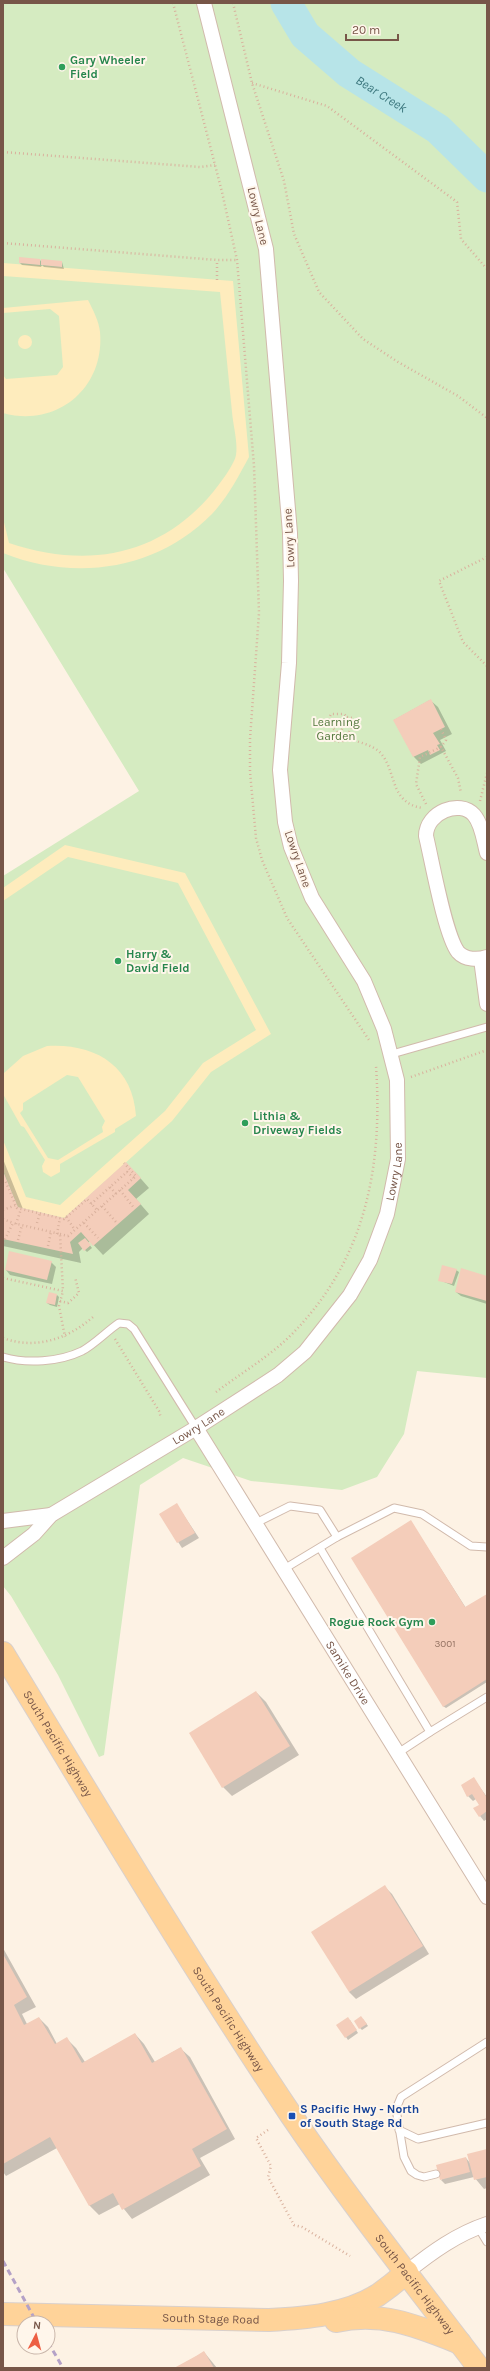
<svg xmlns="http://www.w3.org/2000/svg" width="490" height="2371" font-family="Karla,sans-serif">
<rect width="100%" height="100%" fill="#fdf2e4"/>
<path fill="#d5ebc1" d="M3 3H487V1378L417 1371 404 1434 377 1477 342 1490 251 1481 183 1458 140 1485 104 1755 99 1757 58 1675 11 1596 3 1586V876L139 791 3 568Z"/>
<g fill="#feecbd" fill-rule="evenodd">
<path d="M3 263 233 281 249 457C238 477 228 497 212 514 157 570 75 582 3 553V518L9 543C84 568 154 558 208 498 216 489 234 466 236 455 238 442 233 425 232 412 228 372 224 332 220 292L3 276Z"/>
<path d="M88 300C93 310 99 321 100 332 105 388 57 428 3 413V375L6 379 57 375 63 367 59 316 50 309 3 313V308Z"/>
<circle cx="25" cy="342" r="7"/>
<path d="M65 845 185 873 271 1034 211 1072 172 1121 64 1218 18 1207 3 1170V1140L26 1197 60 1205 165 1111 203 1063 256 1030 178 883 68 857 3 901V888Z"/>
<path d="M47 1046C94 1043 133 1065 136 1116L115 1129V1132L60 1164V1172L51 1177 43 1172 42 1166 45 1160 24 1127 21 1126 3 1094 4 1073 23 1056ZM67 1075 78 1077 105 1121 102 1127 103 1132 58 1160 48 1158 20 1113 23 1110V1103Z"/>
</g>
<g fill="#0003">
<path d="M40 260 42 263 62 262 64 269 44 267 42 265 41 267 22 265 20 263Z"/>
<path d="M430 700 438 707 452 734 440 740 446 751 421 764 414 757 394 720Z"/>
<path d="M3 1159 23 1209 64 1220 135 1172 149 1188 136 1199 149 1214 103 1255 90 1241 88 1243 92 1248 87 1252 83 1248 79 1252 81 1263 3 1246Z"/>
<path d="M51 1262 56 1267 52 1284 10 1275 6 1270Z"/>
<path d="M456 1270 459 1272 454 1286 439 1280Z"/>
<path d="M487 1277V1304L461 1296 456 1292Z"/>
<path d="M57 1295 59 1297 57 1307 50 1305 47 1303Z"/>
<path d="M177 1505 199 1538 182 1548 160 1514Z"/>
<path d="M411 1522 466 1608 487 1595V1682L446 1708 443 1706Z"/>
<path d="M257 1693 266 1702 299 1755 232 1796 223 1787Z"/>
<path d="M474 1779 487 1797V1819L484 1821 480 1816V1805L476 1799 473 1801 468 1796Z"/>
<path d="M385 1887 392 1894 429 1954 356 1999 349 1992Z"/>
<path d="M3 1948 36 2007 22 2014 27 2024 39 2018 48 2027 57 2044 67 2039 76 2048 85 2062 135 2034 144 2044 155 2062 180 2048 190 2057 235 2139 200 2158 210 2175 132 2219 120 2204 99 2215 90 2206 57 2148 6 2176 3 2172Z"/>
<path d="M363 2019 368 2026 362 2030 360 2028Z"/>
<path d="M350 2020 358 2033 348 2040 338 2025Z"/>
<path d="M487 2150V2188L484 2189 474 2177 445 2184 441 2180 466 2158 470 2163Z"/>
<path d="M204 2352 217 2368H176Z"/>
</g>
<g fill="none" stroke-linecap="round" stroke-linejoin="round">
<path stroke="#b7e4e8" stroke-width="31" id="s1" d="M286 3 305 35 349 73 438 129 487 177"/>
</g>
<g fill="#f4cdba">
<path d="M19 257 40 259V265L19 263Z"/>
<path d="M41 259 62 261V267L41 265Z"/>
<path d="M431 699 445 727 433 733 440 744 437 745 440 750 430 755 428 750 413 757 393 720Z"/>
<path d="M126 1162 141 1178 128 1190 141 1204 93 1246 81 1232 70 1242 73 1254 3 1239V1171L18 1207 64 1218Z"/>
<path d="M85 1238 91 1245 84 1251 78 1243Z"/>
<path d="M9 1251 52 1261 47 1280 5 1270Z"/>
<path d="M442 1265 457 1269 452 1284 438 1281Z"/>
<path d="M461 1268 487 1276V1301L455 1292Z"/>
<path d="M49 1292 57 1294 55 1305 46 1303Z"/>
<path d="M177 1503 195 1533 177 1543 159 1514Z"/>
<path d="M411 1520 465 1607 487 1594V1679L443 1707 351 1558Z"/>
<path d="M256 1691 290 1746 222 1788 189 1733Z"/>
<path d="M474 1777 487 1798V1811L479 1817 473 1808 479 1805 472 1794 467 1797 461 1785Z"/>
<path d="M385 1885 423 1946 349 1992 311 1932Z"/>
<path d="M3 1954 27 1997 14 2005 24 2025 39 2017 55 2044 67 2037 82 2063 135 2033 152 2063 181 2047 227 2129 192 2149 201 2166 122 2210 113 2193 89 2206 50 2137 3 2164Z"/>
<path d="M361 2016 367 2024 359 2029 354 2021Z"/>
<path d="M348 2017 357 2030 345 2038 336 2025Z"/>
<path d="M487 2149V2177L474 2180 467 2154Z"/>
<path d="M466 2157 470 2172 440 2180 436 2165Z"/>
<path d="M204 2351 214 2368H174L196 2356Z"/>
</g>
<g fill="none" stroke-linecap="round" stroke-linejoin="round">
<g stroke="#d1baac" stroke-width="9">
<g id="service">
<path d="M392 1054 487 1027"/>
<path d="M3 1357C27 1364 59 1362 82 1351 95 1344 107 1331 119 1323L128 1324 134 1329 196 1428"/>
<path d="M256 1523 290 1506 320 1510 337 1537"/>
<path d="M320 1548 430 1732 487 1697"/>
<path d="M284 1569 337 1537 394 1508 422 1514 471 1546 487 1547"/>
<path d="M398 1753 430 1732"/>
<path d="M399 2130 418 2139 487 2123"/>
<path d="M436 2174 424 2177 417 2175 411 2171 404 2157 396 2109 401 2097 487 2042"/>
<path d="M478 2227 487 2242"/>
</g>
</g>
<g stroke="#d1baac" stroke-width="16">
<g id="minor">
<path d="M487 853C484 842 482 824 474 815 460 799 426 812 426 836 432 861 445 935 458 952 465 960 478 960 487 957"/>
<path d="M481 959 487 1004"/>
<path id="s2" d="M196 1428 487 1897"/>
<path d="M3 1521 51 1515"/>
<path id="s3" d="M3 1558 34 1534 51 1515 196 1428 278 1375 305 1352 350 1295 370 1260 387 1214 398 1159 397 1080 384 1029 364 981 312 898 291 847 285 822 280 770 289 663 291 581 290 533 266 249 204 3"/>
<path d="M407 2272C432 2252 457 2234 487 2224"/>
</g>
</g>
<g stroke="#d9d0cc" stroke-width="24">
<g id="primary">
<path id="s4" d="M3 1653C97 1808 190 1964 291 2115 350 2202 416 2285 479 2368"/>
<path id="s5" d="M3 2314 269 2320C306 2318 346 2315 378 2295 388 2288 398 2280 407 2272"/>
<path d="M336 2321C382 2311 417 2326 460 2343"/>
</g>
</g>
<g stroke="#d9b19d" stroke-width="2.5" stroke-dasharray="1 3" stroke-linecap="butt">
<path d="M173 3 222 192 237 260 254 466 259 613 250 739V772L256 838 262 860 287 918 369 1040"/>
<path d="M233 3 252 83 284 181 294 234 319 292 363 339 398 362 458 396 487 418"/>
<path d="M252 83 327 106 457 202 461 239 487 269"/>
<path d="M3 152 200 167 215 165"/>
<path d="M3 243 217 260H237"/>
<path d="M217 280V260"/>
<path d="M487 557 439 581 463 642 487 666"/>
<path d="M347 717 352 718 354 725 342 742 327 739 329 736 340 734 347 717 344 714H331L328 720C336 740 358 739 374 748 399 762 385 803 423 808"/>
<path d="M441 729 446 740 441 747"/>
<path d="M480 801 487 773"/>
<path d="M426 804 416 784 420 757 441 747 458 778 461 793"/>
<path d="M411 1077 487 1050"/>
<path d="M3 1180H5L17 1208 64 1219 87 1199 97 1210"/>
<path d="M110 1187 116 1194"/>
<path d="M120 1190 134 1208"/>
<path d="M91 1204 127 1172 134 1178"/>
<path d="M102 1206 116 1222"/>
<path d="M3 1210 16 1205"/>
<path d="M66 1217 75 1230"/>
<path d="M3 1219 13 1223"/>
<path d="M37 1223 40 1213"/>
<path d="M84 1223 98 1238"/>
<path d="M16 1224 21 1209"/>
<path d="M57 1234 60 1218"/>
<path d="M60 1234 68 1236 136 1176 124 1163"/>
<path d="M18 1240 22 1225"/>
<path d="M3 1243 13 1223 60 1234 63 1291"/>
<path d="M48 1246 51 1232"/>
<path d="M3 1278 63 1291 59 1306 65 1337"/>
<path d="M60 1301 68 1303 79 1293 75 1277"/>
<path d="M3 1338C35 1350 68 1339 93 1317"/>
<path d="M115 1339 159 1411 161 1418"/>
<path d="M216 1392C240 1374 267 1358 289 1337 365 1262 383 1169 376 1066"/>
<path d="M268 2130 256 2138 271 2166 268 2177 294 2225 302 2227 350 2256"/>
</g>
<use href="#service" stroke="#fff" stroke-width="7"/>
<use href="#minor" stroke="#fff" stroke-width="14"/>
<use href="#primary" stroke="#ffd399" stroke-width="22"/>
<g stroke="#b4a1c7" stroke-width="3" stroke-dasharray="6 4" stroke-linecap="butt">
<path d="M3 2261 37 2323"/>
<path d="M48 2342 63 2368"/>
</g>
</g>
<g fill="#2e9e5b" stroke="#fff6eb" stroke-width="1.5">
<circle cx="62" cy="67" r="4"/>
<circle cx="118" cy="961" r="4"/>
<circle cx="245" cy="1123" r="4"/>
<circle cx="432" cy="1622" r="4"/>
</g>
<rect fill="#1a4fb4" stroke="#fff6eb" stroke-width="1.5" x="288" y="2112" width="8" height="8" rx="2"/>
<g text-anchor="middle" stroke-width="4" stroke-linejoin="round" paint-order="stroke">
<g font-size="10" fill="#967464">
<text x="445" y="1647">3001</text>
</g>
<g font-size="12" font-weight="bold" fill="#27864d" stroke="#fff6eb" text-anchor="start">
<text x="70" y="64">Gary Wheeler<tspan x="70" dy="14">Field</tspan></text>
<text x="126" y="958">Harry &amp;<tspan x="126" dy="14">David Field</tspan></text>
<text x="253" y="1120">Lithia &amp;<tspan x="253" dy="14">Driveway Fields</tspan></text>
<text x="424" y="1626" text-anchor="end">Rogue Rock Gym</text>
</g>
<g font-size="12" fill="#775648" stroke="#fff6eb">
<text transform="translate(258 216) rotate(77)" y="4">Lowry Lane</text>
<text transform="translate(289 538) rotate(-93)" y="4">Lowry Lane</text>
<text transform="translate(298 859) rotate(71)" y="4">Lowry Lane</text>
<text dy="4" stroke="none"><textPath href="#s3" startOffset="572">Lowry Lane</textPath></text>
<text dy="4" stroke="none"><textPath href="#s3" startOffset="237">Lowry Lane</textPath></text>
<text dy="4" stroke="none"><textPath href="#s2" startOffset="288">Samike Drive</textPath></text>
<text dy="4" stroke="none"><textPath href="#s4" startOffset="106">South Pacific Highway</textPath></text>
<text dy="4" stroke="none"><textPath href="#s4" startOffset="430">South Pacific Highway</textPath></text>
<text dy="4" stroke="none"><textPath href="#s4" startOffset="754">South Pacific Highway</textPath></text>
<text dy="4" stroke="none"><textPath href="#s5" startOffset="208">South Stage Road</textPath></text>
</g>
<g font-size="12" fill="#52773c" stroke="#fff6eb">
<text x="336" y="726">Learning<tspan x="336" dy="14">Garden</tspan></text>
</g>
<g font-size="12" font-weight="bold" fill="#164399" stroke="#fff6eb" text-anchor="start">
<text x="300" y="2113">S Pacific Hwy - North<tspan x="300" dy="14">of South Stage Rd</tspan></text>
</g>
<g font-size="13" font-style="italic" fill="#3b767d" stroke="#fff6eb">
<text dy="5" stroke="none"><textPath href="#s1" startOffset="134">Bear Creek</textPath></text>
</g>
</g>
<rect width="490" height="2371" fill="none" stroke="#775648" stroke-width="8"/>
<g transform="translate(36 2335) rotate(6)"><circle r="19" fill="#fff6eb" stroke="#c9b6aa"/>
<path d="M0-3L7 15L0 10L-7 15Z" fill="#ed5f43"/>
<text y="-6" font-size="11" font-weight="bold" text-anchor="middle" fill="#775648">N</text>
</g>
<path d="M346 34v6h52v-6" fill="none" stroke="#775648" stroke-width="2"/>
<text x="352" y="34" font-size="12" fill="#775648" stroke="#fff6eb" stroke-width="3" paint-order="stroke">20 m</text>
</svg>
